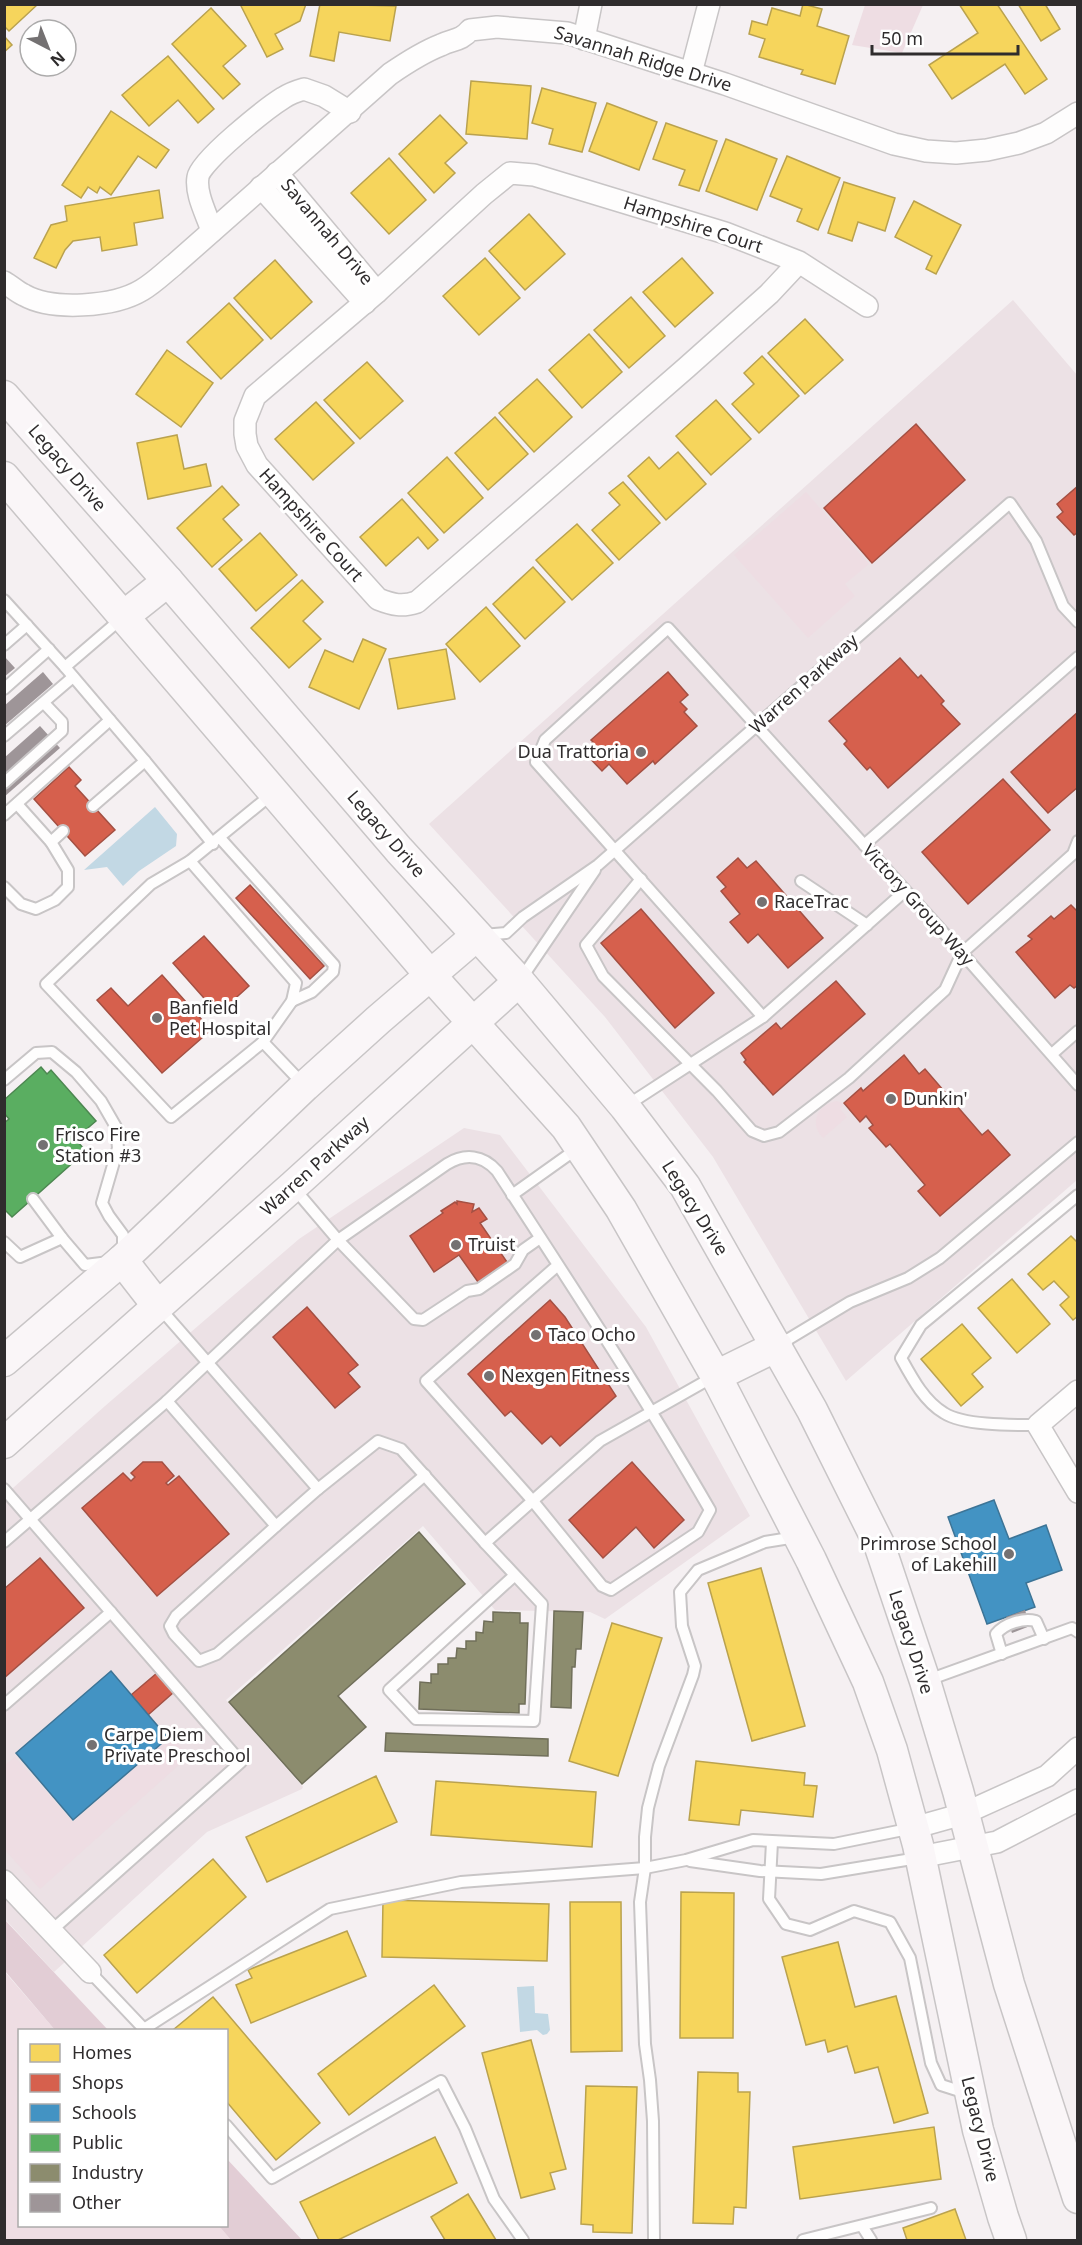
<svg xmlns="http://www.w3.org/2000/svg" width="1082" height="2245" font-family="'Noto Sans',sans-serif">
<rect width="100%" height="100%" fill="#f5f0f2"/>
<g fill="#ece1e5">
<path d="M1013 300 1077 375V1180L846 1381 713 1157 605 1017 429 824Z"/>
<path d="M464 1128 500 1135 646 1327 750 1516 605 1619 590 1612 495 1610 423 1526 226 1700 303 1787 302 1789 207 1832 54 1972 5 1919 4 1496 105 1406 299 1239Z"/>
</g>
<g fill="#eedde3">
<path d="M865 5H923L902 53 852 45Z"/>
<path d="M806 492 869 564 845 584 855 596 808 638 734 555Z"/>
<path d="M836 1101 841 1102 844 1105 840 1109 847 1117 823 1138C809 1124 817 1105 836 1101Z"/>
<path d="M171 1736 189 1756 40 1889 5 1850 4 1766 15 1757 73 1822Z"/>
<path d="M4 1971 55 2030H20V2226H219L231 2240H5Z"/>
</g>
<g fill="#e2cdd5">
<path d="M4 1919 108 2030H55L5 1971Z"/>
<path d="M227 2159 302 2240H231L219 2226H226Z"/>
</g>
<g fill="#c2d8e4">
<path d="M155 807 177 834 176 846 139 871 123 886 107 867 84 870Z"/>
<path d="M534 1986 535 2013 548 2014 550 2030 547 2034 543 2035 537 2030 520 2032 517 1987Z"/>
</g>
<g fill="#f6d55c" stroke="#baa24e" stroke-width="1.5">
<path d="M4 4H37V5L9 31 4 26Z"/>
<path d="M240 4H306L300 21 275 34 283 49 267 57Z"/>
<path d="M320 4 396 6 390 41 339 32 334 61 310 56Z"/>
<path d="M803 4 822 9 817 26 849 36 835 84 801 74 803 70 759 57 765 39 749 34 752 21 767 25 772 8 800 16Z"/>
<path d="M959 4H997L1047 79 1025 94 1005 64 952 99 929 65 978 33Z"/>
<path d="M1018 4H1045L1060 29 1041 41Z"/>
<path d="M211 8 246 46 223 66 240 84 223 99 172 44Z"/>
<path d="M4 36 12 45 4 52Z"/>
<path d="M168 56 214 109 198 123 178 100 149 126 122 95Z"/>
<path d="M471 81 531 86 527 139 466 134Z"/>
<path d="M542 88 596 103 582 152 549 144 553 129 532 123Z"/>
<path d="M607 103 657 122 639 170 589 151Z"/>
<path d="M111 111 169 150 156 168 138 156 111 195 100 187 97 193 88 187 81 198 62 185Z"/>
<path d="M440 115 467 143 445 163 455 173 434 193 399 154Z"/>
<path d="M666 123 717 141 699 191 679 185 685 170 653 159Z"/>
<path d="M726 139 777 159 757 210 706 191Z"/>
<path d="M787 156 840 178 818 230 797 221 802 209 770 196Z"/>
<path d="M389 158 426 200 389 234 351 193Z"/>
<path d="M844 182 895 198 885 231 858 222 852 241 828 233Z"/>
<path d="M159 190 163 218 134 223 137 245 102 251 100 237 73 241 65 250 56 268 34 258 51 225 67 221 65 206Z"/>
<path d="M914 201 961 225 936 274 926 269 932 256 895 237Z"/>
<path d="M529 214 565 254 525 290 489 251Z"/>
<path d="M485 258 520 298 479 335 443 296Z"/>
<path d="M682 258 713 293 675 327 643 292Z"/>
<path d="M275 260 312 302 271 339 234 298Z"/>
<path d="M631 297 665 336 629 368 594 330Z"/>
<path d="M229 303 263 340 221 379 187 342Z"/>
<path d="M805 319 843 360 805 394 768 353Z"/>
<path d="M589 334 622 372 582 408 549 370Z"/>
<path d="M167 350 213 383 181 427 136 394Z"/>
<path d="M762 356 799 396 759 433 732 404 754 384 744 373Z"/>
<path d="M367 362 403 401 360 439 324 400Z"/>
<path d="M537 379 572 417 534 452 499 413Z"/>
<path d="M716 400 751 439 711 475 676 436Z"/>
<path d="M316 402 354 443 313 480 275 439Z"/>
<path d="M495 417 528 454 488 490 455 453Z"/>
<path d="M177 435 184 469 206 464 211 486 148 499 137 443Z"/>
<path d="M678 452 706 484 666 520 628 476 649 457 659 469Z"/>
<path d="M447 457 483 498 444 533 408 493Z"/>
<path d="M623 482 660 523 619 560 592 530 620 505 609 493Z"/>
<path d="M222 486 239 505 223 519 242 540 212 567 177 528Z"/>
<path d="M402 499 438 540 428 549 418 537 386 566 360 537Z"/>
<path d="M577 524 613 563 572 600 536 560Z"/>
<path d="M260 533 297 575 256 611 219 569Z"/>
<path d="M533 567 565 602 525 639 493 604Z"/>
<path d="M302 580 323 602 303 621 321 639 289 668 251 628Z"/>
<path d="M486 607 520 646 480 682 446 644Z"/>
<path d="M363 639 386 649 359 709 309 687 325 650 353 662Z"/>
<path d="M446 649 455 699 398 709 389 659Z"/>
<path d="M1071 1236 1078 1243V1316L1073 1320 1060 1305 1069 1297 1054 1281 1043 1290 1028 1274Z"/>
<path d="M1012 1279 1050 1324 1017 1353 978 1308Z"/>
<path d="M962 1324 991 1358 972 1374 983 1387 961 1406 921 1359Z"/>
<path d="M761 1568 805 1726 752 1741 708 1583Z"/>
<path d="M612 1623 662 1638 618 1776 569 1761Z"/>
<path d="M696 1761 805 1773 804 1785 817 1786 813 1817 741 1810 739 1825 689 1820Z"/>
<path d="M376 1776 397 1822 267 1882 246 1837Z"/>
<path d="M436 1781 596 1792 592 1847 431 1835Z"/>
<path d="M213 1859 246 1897 137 1993 104 1955Z"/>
<path d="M681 1892 734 1893 733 2038H680Z"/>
<path d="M383 1900 549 1904 547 1961 382 1957Z"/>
<path d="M570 1902H621L622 2051 571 2052Z"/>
<path d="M347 1931 366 1976 251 2023 236 1985 252 1978 248 1970Z"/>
<path d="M838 1942 855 2007 896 1996 928 2113 894 2123 878 2067 855 2073 847 2046 828 2052 825 2040 806 2045 782 1957Z"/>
<path d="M434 1985 465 2026 349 2115 318 2074Z"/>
<path d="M213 1997 320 2123 276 2160 226 2101V2030H173Z"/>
<path d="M531 2040 566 2169 550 2173 555 2189 521 2198 482 2053Z"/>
<path d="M698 2072 738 2073V2092H750L746 2208 734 2207 733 2224 693 2223Z"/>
<path d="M586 2086 637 2087 632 2233 593 2232V2225L581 2224Z"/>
<path d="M934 2127 941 2179 800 2199 793 2147Z"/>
<path d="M435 2137 457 2183 338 2240H319L300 2202Z"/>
<path d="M468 2194 496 2240H445L431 2217Z"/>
<path d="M955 2209 966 2240H907L903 2228Z"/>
</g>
<g fill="#d6604d" stroke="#a45043" stroke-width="1.5">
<path d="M916 424 965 480 872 563 824 508Z"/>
<path d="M1078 486V532L1074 535 1057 517 1063 512 1057 504Z"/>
<path d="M900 658 918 678 921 675 944 701 941 704 960 724 888 788 870 767 867 770 844 744 847 741 829 721Z"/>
<path d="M668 672 688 695 680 702 687 709 684 712 697 726 655 764 653 761 627 784 609 764 602 771 583 751 593 742 591 740Z"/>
<path d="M1078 712V787L1048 813 1011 772Z"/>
<path d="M69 767 81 780 75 786 115 830 85 856 34 799Z"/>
<path d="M1003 779 1050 830 968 904 922 852Z"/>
<path d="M738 858 747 868 756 861 823 938 788 968 758 934 748 943 730 922 740 914 721 891 726 887 717 877Z"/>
<path d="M250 885 324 966 310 979 236 898Z"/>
<path d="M1071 905 1078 912V985L1074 988 1070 985 1055 998 1016 952 1032 939 1028 936 1051 916 1054 919Z"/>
<path d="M641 909 714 993 675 1028 601 943Z"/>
<path d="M204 936 249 986 218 1014 173 963Z"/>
<path d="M162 975 211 1030 162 1073 97 1000 111 988 128 1006Z"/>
<path d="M836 981 865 1014 773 1095 744 1062 746 1060 741 1053 776 1023 781 1029Z"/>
<path d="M904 1055 919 1074 925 1069 982 1135 988 1130 1010 1155 940 1216 918 1191 925 1185 890 1144 886 1147 869 1128 873 1125 866 1116 860 1122 844 1103 861 1088 863 1091Z"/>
<path d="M457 1201 474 1204 472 1212 479 1208 487 1219 480 1223 507 1262 478 1282 459 1255 434 1272 410 1236 443 1213 441 1211 455 1202 457 1204Z"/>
<path d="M550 1300 565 1317 616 1396 560 1446 551 1436 542 1444 511 1411 505 1416 468 1374Z"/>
<path d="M307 1307 358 1365 348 1373 360 1387 335 1408 273 1337Z"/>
<path d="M143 1462H162L174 1476 166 1483 168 1485 179 1476 229 1534 157 1596 82 1508 123 1473 131 1481 135 1477 131 1473Z"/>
<path d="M632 1462 684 1520 654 1548 636 1527 603 1558 569 1520Z"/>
<path d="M40 1558 84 1608 4 1678V1589Z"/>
<path d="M157 1673 174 1692 148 1715 131 1695Z"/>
</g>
<g fill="#4393c3" stroke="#3d7496" stroke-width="1.5">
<path d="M994 1500 1009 1539 1046 1525 1062 1570 1026 1583 1035 1607 987 1624 948 1517Z"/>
<path d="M111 1671 168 1738 73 1820 16 1753Z"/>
</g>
<path fill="#5aae61" stroke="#4d8751" stroke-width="1.5" d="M41 1067 47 1074 51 1070 96 1121 75 1139 86 1151 12 1217 4 1209V1123L9 1119 4 1113V1100Z"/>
<g fill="#8c8c6e" stroke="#706f5a" stroke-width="1.5">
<path d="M419 1532 465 1584 338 1696 366 1727 302 1784 229 1702Z"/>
<path d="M554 1611 583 1612 581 1649H576L575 1667H572L571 1708 551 1707Z"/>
<path d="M493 1612 520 1613V1623H528L525 1704H519V1713L419 1709 420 1682 431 1683V1674H438V1664H448V1658H456L457 1648 466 1649V1641H476V1632L483 1633 484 1621 493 1622Z"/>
<path d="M386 1733 548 1739V1756L385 1751Z"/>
</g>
<g fill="#9e9598">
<path d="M4 656 15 668 4 677Z"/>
<path d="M43 672 53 684 4 726V706Z"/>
<path d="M40 726 60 748 4 797V758Z"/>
<path d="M1025 1610 1030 1626 1012 1633 1006 1617Z"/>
</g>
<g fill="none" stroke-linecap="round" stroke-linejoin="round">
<g stroke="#c8c5c6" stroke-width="14">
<g id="service">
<path d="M4 600 65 667"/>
<path d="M122 618 65 667 145 761 213 844"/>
<path d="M4 645 27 625"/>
<path d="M4 689 49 649"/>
<path d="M4 736 73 677"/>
<path d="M4 783 62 731V722L44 703"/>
<path d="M272 794 190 861 151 884 46 984 171 1117 263 1042 303 1084"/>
<path d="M17 804 51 842"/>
<path d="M93 806 145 761"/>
<path d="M4 815 110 720"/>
<path d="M220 838 334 965 333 972 312 992 292 1001"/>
<path d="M864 845 1078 657"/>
<path d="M190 861 296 983 292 1001 263 1042"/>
<path d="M641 879 586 945 603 976 717 1091 752 1131 764 1136 779 1132 849 1078 945 990 962 953 1073 854 1078 841"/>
<path d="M801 881 867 925"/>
<path d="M4 887 21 904 36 909 55 900 68 887V870L51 842 63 831"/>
<path d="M483 935 506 933 523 917 598 865 1010 503 1036 541 1063 606 1078 622"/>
<path d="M521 979 595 870"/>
<path d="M763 1017 536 762 545 740 668 628 962 953 1078 1085"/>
<path d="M1052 1054 1078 1031"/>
<path d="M4 1080 36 1053 52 1052 76 1072 101 1101 116 1127 118 1148 102 1203 109 1216 123 1235V1252"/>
<path d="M626 1106 763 1017 905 891"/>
<path d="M293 1187 338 1240 447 1164C465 1153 483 1155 497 1171 570 1283 643 1394 710 1510L698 1532 611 1590 602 1586 532 1500 426 1381 558 1265"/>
<path d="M512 1195 578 1148"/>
<path d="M33 1199 62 1238 85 1265 109 1262"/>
<path d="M4 1242 20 1257 62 1238"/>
<path d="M159 1307 318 1489 378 1441 401 1449 485 1543 600 1441 713 1377"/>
<path d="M777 1346 850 1302 908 1278 940 1258 1078 1142"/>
<path d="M1038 1425C1014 1425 964 1426 944 1413 924 1401 912 1378 901 1358L921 1325 1078 1195"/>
<path d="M4 1489 241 1762 51 1931"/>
<path d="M318 1489 276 1526 167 1401 338 1240 414 1319 423 1320 467 1291 479 1289 515 1264 523 1250 540 1238"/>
<path d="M276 1526 176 1616 170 1626 174 1634 199 1661 217 1654 425 1475"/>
<path d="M4 1542 167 1401"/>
<path d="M485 1543 542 1604 534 1721 416 1719 389 1690 515 1575"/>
<path d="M1002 1654 996 1634C1005 1623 1023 1618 1036 1621L1044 1639"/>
<path d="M928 1680 1072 1628 1078 1632"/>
<path d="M4 1705 111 1612"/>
<path d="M772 1842 769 1899 786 1924 810 1930 854 1911 890 1922 910 1958 931 2063 941 2085 966 2093"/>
<path d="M690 1861 760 1871 821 1874 918 1858"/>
<path d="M90 1972 145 2030"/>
<path d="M144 2029 330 1909 461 1882 645 1868 686 1860 753 1840 834 1844 913 1828"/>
<path d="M226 2125 272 2178 441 2081 465 2128 494 2199 523 2240"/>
<path d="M862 2226 871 2240"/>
<path d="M654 2240 653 2121 650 2080 645 2044 640 1902 645 1868V1837L648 1808 659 1766 693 1675 695 1666 682 1626 680 1592 698 1570 765 1542 796 1537"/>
<path d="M803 2240 931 2208"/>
</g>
</g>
<g stroke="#c8c5c6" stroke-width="24">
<g id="minor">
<path d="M584 39 591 4"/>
<path d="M691 73 709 4"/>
<path d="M277 173 377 292"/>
<path d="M261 187 365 303"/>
<path d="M212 231C207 215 195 194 198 177 200 161 267 108 283 98 289 94 297 91 304 89L324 96 350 112"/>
<path d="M799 262 769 294 686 368 417 602C402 607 393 605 378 599L257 465 247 446 245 434V421L255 396 377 292 484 194 510 173 534 175 725 233 799 262 867 306"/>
<path d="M4 282C11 286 17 292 24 295 52 311 114 307 142 290 154 283 164 273 175 264L390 74C406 63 423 52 441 45 453 39 461 41 470 30L497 27 567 33 725 84 894 144 926 151 956 153 987 150 1019 143 1046 133 1078 113"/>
<path d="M1078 1391 1038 1425 1078 1492"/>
<path d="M913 1828 963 1814 1047 1776 1078 1748"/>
<path d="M920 1857 997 1842 1078 1800"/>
<path d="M4 1881 90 1972"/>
</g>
</g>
<g stroke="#c8c5c6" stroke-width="33">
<g id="secondary">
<path d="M4 396 168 581 399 850 519 981 625 1107 685 1186 812 1410 879 1544 925 1681 958 1791 1009 1984 1078 2198"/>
<path d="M4 477 431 976 566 1127 621 1209 716 1376 811 1560 868 1682 892 1750 918 1845 978 2130 1003 2217 1011 2240"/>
<path d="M124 616 168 581"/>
<path d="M122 1260 157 1305"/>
<path d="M4 1361 122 1260 305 1086 378 1020 476 936"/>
<path d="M716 1376 777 1346"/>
<path d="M4 1443 293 1186 519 981"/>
</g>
</g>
<use href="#service" stroke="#fefdfd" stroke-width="10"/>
<use href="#minor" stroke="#fefdfd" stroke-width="21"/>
<use href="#secondary" stroke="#faf6f8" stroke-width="30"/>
</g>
<g fill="#747172" stroke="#fff" stroke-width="2">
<circle cx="641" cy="752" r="6"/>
<circle cx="762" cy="902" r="6"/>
<circle cx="157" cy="1018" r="6"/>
<circle cx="891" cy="1099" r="6"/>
<circle cx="43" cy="1145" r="6"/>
<circle cx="456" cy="1245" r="6"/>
<circle cx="536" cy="1335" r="6"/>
<circle cx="489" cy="1376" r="6"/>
<circle cx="1009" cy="1554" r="6"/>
<circle cx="92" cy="1745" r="6"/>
</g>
<g text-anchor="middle" stroke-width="6" stroke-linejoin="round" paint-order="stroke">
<g font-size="18" fill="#2f2c2d" stroke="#fff">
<text transform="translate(643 59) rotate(17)" y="6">Savannah Ridge Drive</text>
<text transform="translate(693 225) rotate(18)" y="6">Hampshire Court</text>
<text transform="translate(327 232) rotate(50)" y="6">Savannah Drive</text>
<text transform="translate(67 468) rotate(49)" y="6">Legacy Drive</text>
<text transform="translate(311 525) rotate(48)" y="6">Hampshire Court</text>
<text transform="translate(804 684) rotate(-42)" y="6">Warren Parkway</text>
<text transform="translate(386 834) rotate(49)" y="6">Legacy Drive</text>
<text transform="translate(918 905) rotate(48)" y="6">Victory Group Way</text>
<text transform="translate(315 1166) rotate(-42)" y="6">Warren Parkway</text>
<text transform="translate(695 1208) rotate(58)" y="6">Legacy Drive</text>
<text transform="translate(911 1642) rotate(72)" y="6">Legacy Drive</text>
<text transform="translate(980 2129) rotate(76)" y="6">Legacy Drive</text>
</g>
<g font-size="18" fill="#2f2c2d" stroke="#fff" text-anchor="start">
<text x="629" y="758" text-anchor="end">Dua Trattoria</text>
<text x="774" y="908">RaceTrac</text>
<text x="169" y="1014">Banfield<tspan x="169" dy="21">Pet Hospital</tspan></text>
<text x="903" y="1105">Dunkin'</text>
<text x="55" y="1141">Frisco Fire<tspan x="55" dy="21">Station #3</tspan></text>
<text x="468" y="1251">Truist</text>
<text x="548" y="1341">Taco Ocho</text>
<text x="501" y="1382">Nexgen Fitness</text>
<text x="997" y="1550" text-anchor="end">Primrose School<tspan x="997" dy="21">of Lakehill</tspan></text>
<text x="104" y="1741">Carpe Diem<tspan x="104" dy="21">Private Preschool</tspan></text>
</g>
</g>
<rect width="1082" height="2245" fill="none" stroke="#2f2c2d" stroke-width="12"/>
<rect x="18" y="2029" width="210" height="198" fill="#ffffff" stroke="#acabab" stroke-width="1.5"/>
<rect x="30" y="2044" width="30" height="18" fill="#f6d55c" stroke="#acabab" stroke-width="1.5"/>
<text x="72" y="2059" font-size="18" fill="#2f2c2d">Homes</text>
<rect x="30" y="2074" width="30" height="18" fill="#d6604d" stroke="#acabab" stroke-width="1.5"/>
<text x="72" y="2089" font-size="18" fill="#2f2c2d">Shops</text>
<rect x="30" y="2104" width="30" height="18" fill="#4393c3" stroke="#acabab" stroke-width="1.5"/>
<text x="72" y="2119" font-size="18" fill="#2f2c2d">Schools</text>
<rect x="30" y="2134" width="30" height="18" fill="#5aae61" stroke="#acabab" stroke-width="1.5"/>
<text x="72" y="2149" font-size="18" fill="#2f2c2d">Public</text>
<rect x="30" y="2164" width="30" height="18" fill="#8c8c6e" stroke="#acabab" stroke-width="1.5"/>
<text x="72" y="2179" font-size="18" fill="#2f2c2d">Industry</text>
<rect x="30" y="2194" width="30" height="18" fill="#9e9598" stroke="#acabab" stroke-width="1.5"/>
<text x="72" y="2209" font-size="18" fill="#2f2c2d">Other</text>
<g transform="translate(48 48) rotate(138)"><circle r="28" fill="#ffffff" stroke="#acabab" stroke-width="1.5"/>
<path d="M0-4.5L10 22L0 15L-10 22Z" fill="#747172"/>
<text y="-9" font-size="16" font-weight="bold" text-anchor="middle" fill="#2f2c2d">N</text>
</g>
<path d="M872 45v9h146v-9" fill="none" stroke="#2f2c2d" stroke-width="3"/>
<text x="881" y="45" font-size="18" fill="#2f2c2d" stroke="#ffffff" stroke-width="4.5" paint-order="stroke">50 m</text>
</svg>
